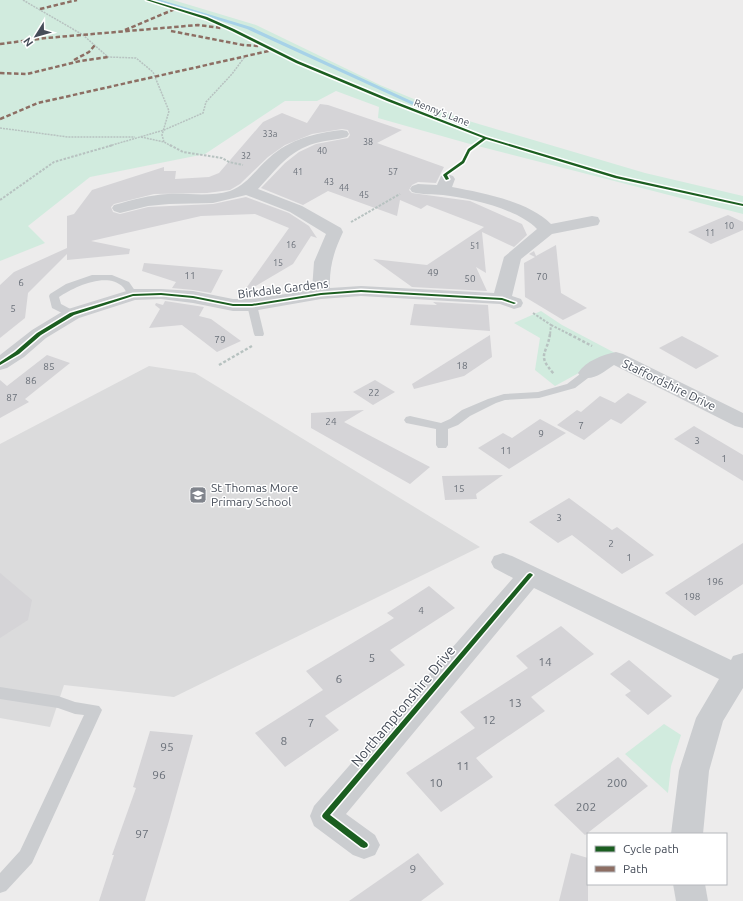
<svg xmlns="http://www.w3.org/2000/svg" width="743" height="901" font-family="Ubuntu,sans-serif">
<rect width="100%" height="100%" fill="#edecec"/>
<path fill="#dbdbdc" d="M149 366 195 373 480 547 174 697 64 685 50 727 0 718V444Z"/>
<g fill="#d1ebde">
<path d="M0 0H173L256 25 380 85 462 119 645 173 743 196V214L470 144 378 118 379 107 336 91 317 101H285L205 154 90 177 28 226 45 243 0 261Z"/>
<path d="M541 311 562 325 615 353 555 386 535 370 540 338 514 323Z"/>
<path d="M664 724 681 735 671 766 668 793 625 754Z"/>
</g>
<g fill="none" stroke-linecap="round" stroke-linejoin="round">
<path fill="#a7d2e8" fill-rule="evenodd" d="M155 0H161L251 27 420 105 415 106 247 29Z"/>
</g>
<g fill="#d5d4d7">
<path d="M320 104 328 105 402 130 377 143 444 167 436 183 418 182 412 185 409 190 412 193 470 201 522 224 527 235 514 247 482 232 486 273 476 267 487 291 412 287 373 259 427 265 484 227 427 205 421 209 400 200 397 216 328 191 303 205 261 188 285 163 299 152 316 144 348 138 350 135 348 130 342 129 312 134 285 145 268 157 240 184 230 190 207 193 154 194 114 204 111 207 113 212 120 214 148 207 213 204 246 197 289 213 309 226 317 238 311 236 293 264 242 294 289 228 255 214 201 216 91 241 130 249 129 254 67 260V254L28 293 25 318 0 338V285L14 272 67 248V216L74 214 92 190 164 167V171H176L175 179 209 177 219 173 263 122 282 113 307 123Z"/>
<path d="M728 215 743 222V230L711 244 688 232Z"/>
<path d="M556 245 561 293 587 308 563 320 525 297 524 263 535 257 529 254 534 251 536 256Z"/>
<path d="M144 263 204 268 223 270 211 293 193 290 172 288 176 282 142 271Z"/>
<path d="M165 301 204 307 199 316 211 319 241 341 217 352 182 325 149 328 160 309 155 305 156 303 163 305Z"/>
<path d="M433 302 488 305 490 331 410 325 414 304 437 305Z"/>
<path d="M490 335 492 357 464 376 414 389 412 384Z"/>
<path d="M682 336 701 346 719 356 696 369 659 348Z"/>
<path d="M47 355 70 363 25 399 29 402 0 418V380L7 386Z"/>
<path d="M375 380 395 392 373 405 353 392Z"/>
<path d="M628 393 647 402 621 424 611 419 584 440 557 425 577 410 581 412 600 396 615 403Z"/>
<path d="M364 410 344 422 430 467 410 484 311 428V413Z"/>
<path d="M540 419 566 433 509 469 478 448 503 433 512 438Z"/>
<path d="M694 426 743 455V481L674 439Z"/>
<path d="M503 475 476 494 477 499 445 500 442 476Z"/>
<path d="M569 498 612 530 617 527 654 555 622 574 572 535 558 543 529 522Z"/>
<path d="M743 543V584L695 616 665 593Z"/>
<path d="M0 573 32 600 28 620 0 638Z"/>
<path d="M429 586 455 608 390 650 405 665 325 716 339 730 285 767 255 733 323 690 306 671 394 618 387 613Z"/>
<path d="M561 626 594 654 531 697 545 711 476 758 493 777 441 812 406 773 475 728 460 712 528 668 516 656Z"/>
<path d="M629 660 672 696 648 715 625 695 631 691 610 674Z"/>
<path d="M150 731 193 735 169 821 145 901H99L114 855H112L136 788 133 787Z"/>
<path d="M618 757 648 786 585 835 554 805Z"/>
<path d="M418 853 444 884 421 901H349Z"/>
<path d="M571 853 588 858V901H559Z"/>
</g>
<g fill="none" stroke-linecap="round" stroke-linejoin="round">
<g stroke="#b7c2c0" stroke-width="1.5" stroke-dasharray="2 1" stroke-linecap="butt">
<path d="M23 0 83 35 108 57 136 58 153 72 169 111 162 135 164 142"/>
<path d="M0 128 68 137H135"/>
<path d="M141 137 164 142 171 146"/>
<path d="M109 146 164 130 203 113 206 102 232 74 246 55"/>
</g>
<g stroke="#b7c2c0" stroke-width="2" stroke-dasharray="2.5 1.5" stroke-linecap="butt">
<path d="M170 145 183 152 222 158 229 162 243 165"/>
<path d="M0 200 54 162 113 145"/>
<path d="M351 222 400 194"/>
<path d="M533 313 551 325 550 335"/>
<path d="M551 325 571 335"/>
</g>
<g stroke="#b7c2c0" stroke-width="2.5" stroke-dasharray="3 2" stroke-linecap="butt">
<path d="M550 334C547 355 536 354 554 374"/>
<path d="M569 334 592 346"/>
<path d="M219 365 252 346"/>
</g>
<g fill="#cbcdd0" fill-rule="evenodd">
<path d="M92 275H112L129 282 138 295 133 298 129 297C127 294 125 289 123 287 107 271 74 287 59 297L61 304 76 312 77 314 76 316H68L52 308 49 296 50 294 66 284Z"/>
<path d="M252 302 257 305 264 334 263 336H255L254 334 247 305Z"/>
<path d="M588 370 594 373 592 375 575 388 539 398 505 400 496 403 470 416 458 425 448 429V445L446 448H438L436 445V429L406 423 404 420 406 417 410 416 441 423 450 419 462 410 488 399 504 394 538 392 567 384 584 371Z"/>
<path d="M0 687 58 696 75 702 99 706 102 710 32 863 6 891 0 893V873L20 851 84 715 75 714 58 708 0 699Z"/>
</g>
<g fill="#cbcdd0" fill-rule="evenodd">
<path d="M342 130 347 131 349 134 347 137C337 140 326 140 316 143 288 151 277 169 258 189L302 206 341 228 343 232C334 251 329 267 330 288L361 286 494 293 504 257 537 229C518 209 470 198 443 195 433 194 422 195 412 192L410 189 412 186 418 184 437 185 441 176 447 174 453 176 455 179 452 187C483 193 528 201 551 224L592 216 598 217 600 221 598 225 552 234 521 259 512 296 521 299 523 303 521 307 514 309 500 304 361 296 321 299 252 311H233L193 303 161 299 135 300 79 318 46 338 24 357 7 368 0 370V355L32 330 65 310 133 289H161L193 291 233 299H252L312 290 314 262 326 234 290 212 246 195 213 203 169 204 148 206 120 213 114 211 112 208 114 205C132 200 150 195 168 194 188 193 210 197 230 191 247 185 255 170 269 158 290 139 315 133 342 130Z"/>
<path d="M616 352 623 354 743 413V428L735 426 614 365C603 372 594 381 581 377L578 373C586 361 602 355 616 352Z"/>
<path d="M503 553 512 556 731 660 733 656 743 653V688L723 721 709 771 703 834H671L679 771 696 718 719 679 534 588 346 814 375 835 380 845 375 855 364 859 353 855 314 826 310 816 314 806 513 578 494 568 491 562 494 556Z"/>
<path d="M673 884H705L708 901H676Z"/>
</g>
<g stroke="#8d6e63" stroke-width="2.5" stroke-dasharray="4.5 2.5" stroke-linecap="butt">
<path d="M40 9 77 0"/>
<path d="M125 30 175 9"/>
<path d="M171 31 243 45 260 46"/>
<path d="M0 44 46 38 198 25 221 28"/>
<path d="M74 60 89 52 95 45"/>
<path d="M0 73 27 74 80 61 108 57"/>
<path d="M0 119 38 103 273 50"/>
</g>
<g stroke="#fff" stroke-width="3">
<g id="cycleway">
<path d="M146 0H150L207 17 234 29 298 61 389 99 486 137 617 176 743 204V206L615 178 486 139 470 151 464 163 447 175 449 179 446 180 443 175 444 174 462 161 468 149 483 138 387 101 296 63 232 31 205 19Z"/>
<path d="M361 290 502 298 516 303 514 304 502 300 361 292 321 295 252 306H233L193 298 161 295 133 296 74 315 41 335 19 354 0 365V362L15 352 37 333 70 313 133 294 161 293 193 296 233 304H252L321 293Z"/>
<path d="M530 573 532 574 533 575 532 576 330 815 367 843 368 845 367 847 364 848 361 847 323 818 322 816 323 814 528 574Z"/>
</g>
</g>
<use href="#cycleway" fill="#1b5e20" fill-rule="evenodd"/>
</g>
<defs>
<g id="school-square" transform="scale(0.9)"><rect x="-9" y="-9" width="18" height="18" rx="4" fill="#80848c" stroke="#fff"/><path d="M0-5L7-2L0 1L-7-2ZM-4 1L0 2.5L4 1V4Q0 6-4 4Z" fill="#fff"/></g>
</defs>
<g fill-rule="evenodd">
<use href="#school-square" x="198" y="495"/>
</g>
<g text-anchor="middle" stroke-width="3" stroke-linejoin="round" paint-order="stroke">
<g font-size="9" fill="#6a7079">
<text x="270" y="137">33a</text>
<text x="368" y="145">38</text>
<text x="322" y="154">40</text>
<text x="246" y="159">32</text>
<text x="298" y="175">41</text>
<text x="393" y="175">57</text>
<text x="329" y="185">43</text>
<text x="344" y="191">44</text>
<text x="364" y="198">45</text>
<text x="729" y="229">10</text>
<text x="710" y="236">11</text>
<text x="291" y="248">16</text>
<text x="475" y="249">51</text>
<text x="278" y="266">15</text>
</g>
<g font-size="10" fill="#454c58" stroke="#fff">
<text transform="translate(442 112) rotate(21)" y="4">Renny's Lane</text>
</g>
<g font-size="10" fill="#6a7079">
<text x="433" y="276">49</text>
<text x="190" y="279">11</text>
<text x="542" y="280">70</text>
<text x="470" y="282">50</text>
<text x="21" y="286">6</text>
<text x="13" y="312">5</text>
<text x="220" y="343">79</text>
<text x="462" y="369">18</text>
<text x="49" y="370">85</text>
<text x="31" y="384">86</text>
<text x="374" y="396">22</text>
<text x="12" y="401">87</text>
<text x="331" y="425">24</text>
<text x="581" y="429">7</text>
<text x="541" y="437">9</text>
<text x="697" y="444">3</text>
<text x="506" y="454">11</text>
<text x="724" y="462">1</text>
<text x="459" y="492">15</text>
<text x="559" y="521">3</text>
<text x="611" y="547">2</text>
<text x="629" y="561">1</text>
<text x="715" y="585">196</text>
<text x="692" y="600">198</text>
<text x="421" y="614">4</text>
</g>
<g font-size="12" fill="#454c58" stroke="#fff">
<text transform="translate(283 289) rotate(-7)" y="4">Birkdale Gardens</text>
<text transform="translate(669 385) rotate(26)" y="4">Staffordshire Drive</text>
</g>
<g font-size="12" fill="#454c58" stroke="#fff" text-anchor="start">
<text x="211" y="492">St Thomas More<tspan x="211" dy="14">Primary School</tspan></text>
</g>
<g font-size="12" fill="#6a7079">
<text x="372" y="662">5</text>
<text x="545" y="666">14</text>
<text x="339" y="683">6</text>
<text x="515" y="707">13</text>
<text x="489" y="724">12</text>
<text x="311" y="727">7</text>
<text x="284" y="745">8</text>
<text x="167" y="751">95</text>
<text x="463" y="770">11</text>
<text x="159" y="779">96</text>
<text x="436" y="787">10</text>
<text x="617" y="787">200</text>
<text x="586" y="811">202</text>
<text x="142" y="838">97</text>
<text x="413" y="873">9</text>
</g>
<g font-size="14" fill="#454c58" stroke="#fff">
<text transform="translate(403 706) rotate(-50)" y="5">Northamptonshire Drive</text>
</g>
</g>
<rect x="587" y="833" width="140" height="52" fill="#ffffff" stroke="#b5b7bc"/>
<rect x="595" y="846" width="20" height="6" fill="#1b5e20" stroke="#b5b7bc"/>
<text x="623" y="853" font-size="12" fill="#454c58">Cycle path</text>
<rect x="595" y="866" width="20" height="6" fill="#8d6e63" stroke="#b5b7bc"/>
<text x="623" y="873" font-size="12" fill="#454c58">Path</text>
<g transform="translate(36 36) rotate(233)" stroke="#ffffff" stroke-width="3" paint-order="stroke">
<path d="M0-3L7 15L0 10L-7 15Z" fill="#454c58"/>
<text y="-6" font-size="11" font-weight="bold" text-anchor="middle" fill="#454c58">N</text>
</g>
</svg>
